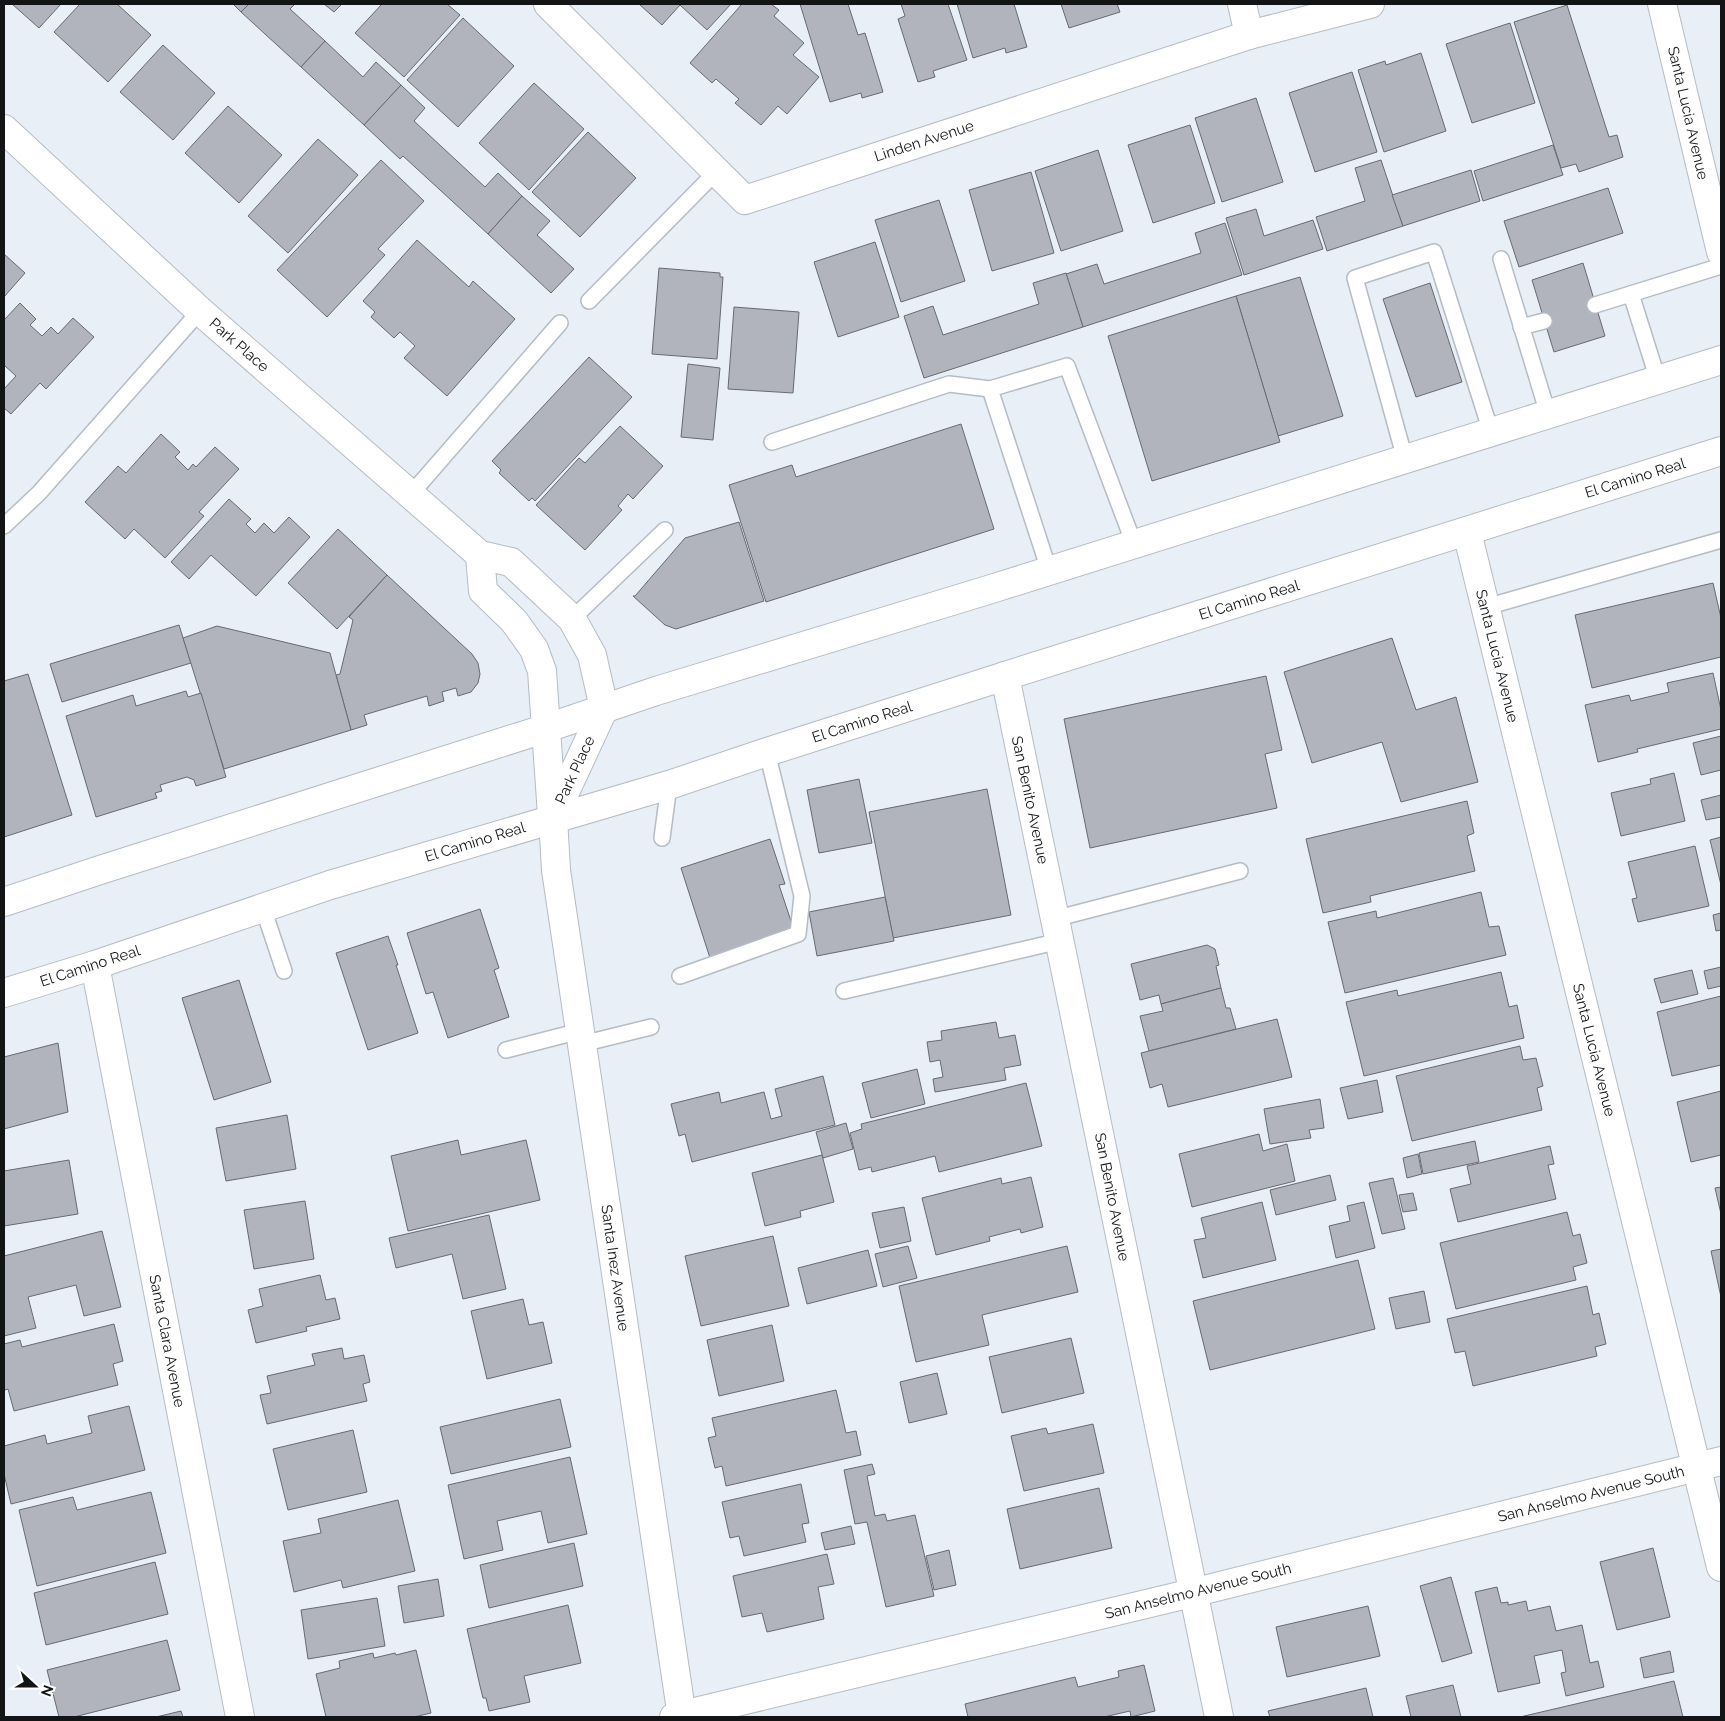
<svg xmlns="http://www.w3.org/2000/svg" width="1725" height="1721" font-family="Raleway,sans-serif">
<rect width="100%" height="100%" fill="#e8eff6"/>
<g fill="#b1b4bc" stroke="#676a71">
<path d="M12 4H61L39 28Z"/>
<path d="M80 4H117L151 35 108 82 54 32Z"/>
<path d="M233 4H249L241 12Z"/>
<path d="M249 4H295L290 9 325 41 301 67 241 12Z"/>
<path d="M324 4H342L334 12Z"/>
<path d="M382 4H447L460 15 404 77 355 33Z"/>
<path d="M639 4H731L707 30 680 5 662 25Z"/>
<path d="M742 4H771L779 10 774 16 804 43 793 55 819 77 787 114 778 106 761 125 735 103 739 99 716 79 712 83 690 63Z"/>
<path d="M800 4H848L858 35 865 33 883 92 862 98 861 93 830 102Z"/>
<path d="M901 4H948L967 60 933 71 935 77 918 82 898 19 905 16Z"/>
<path d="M957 4H1014L1027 47 1006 53 1005 48 973 58Z"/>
<path d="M1061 4H1117L1120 12 1069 28Z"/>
<path d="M1567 5 1609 137 1617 135 1623 157 1579 172 1576 164 1561 168 1514 22Z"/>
<path d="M463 18 514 66 458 127 407 80Z"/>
<path d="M1510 23 1535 103 1472 123 1446 44Z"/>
<path d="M325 41 363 77 376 62 401 85 364 125 301 67Z"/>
<path d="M163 45 215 93 173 140 120 92Z"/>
<path d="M1421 53 1446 131 1384 152 1358 70 1385 61 1386 65Z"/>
<path d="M1352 72 1377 152 1315 172 1289 93Z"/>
<path d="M534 83 584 129 529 190 479 143Z"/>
<path d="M401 85 425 108 414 121 485 187 498 173 522 196 488 234 403 156 400 159 364 125Z"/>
<path d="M1256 98 1283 182 1222 202 1195 118Z"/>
<path d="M228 106 282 155 239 203 185 153Z"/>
<path d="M1190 125 1215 203 1153 223 1128 145Z"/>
<path d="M588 132 636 178 580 237 532 192Z"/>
<path d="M318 139 358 175 288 253 248 216Z"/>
<path d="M1553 145 1563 175 1483 201 1474 171Z"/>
<path d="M1098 150 1123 231 1061 251 1035 171Z"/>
<path d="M381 160 424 201 378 249 385 255 327 317 277 270Z"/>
<path d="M1381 160 1403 226 1327 251 1316 217 1365 201 1355 168Z"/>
<path d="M1471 170 1480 201 1403 226 1392 195Z"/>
<path d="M1031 172 1054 253 992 271 969 190Z"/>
<path d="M1608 188 1623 233 1519 267 1504 221Z"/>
<path d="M522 196 550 221 537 235 574 269 551 293 488 234Z"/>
<path d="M939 200 965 281 901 302 875 220Z"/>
<path d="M1256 209 1264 236 1313 220 1323 249 1244 275 1226 218Z"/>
<path d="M1225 223 1242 275 1083 327 1066 274 1097 264 1104 284 1201 253 1195 233Z"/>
<path d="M417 240 469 287 473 281 515 319 447 396 404 358 415 346 400 332 394 338 371 317 375 312 363 301Z"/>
<path d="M875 242 899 317 838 337 814 262Z"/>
<path d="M4 254 25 273 4 297Z"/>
<path d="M1583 263 1605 336 1554 352 1532 280Z"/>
<path d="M659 268 720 273V277H723L717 359 652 354Z"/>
<path d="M1066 273 1083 327 924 378 904 316 933 306 943 335 1039 304 1033 283Z"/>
<path d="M1300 277 1343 416 1278 436 1236 296Z"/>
<path d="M1430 283 1462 382 1416 397 1383 299Z"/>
<path d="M1236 296 1280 442 1152 481 1108 336Z"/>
<path d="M20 303 36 319 30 325 42 336 51 327 58 334 73 318 94 337 46 389 40 383 11 414 4 408V389L16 376 4 365V320Z"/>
<path d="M734 307 799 312 793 393 728 389Z"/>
<path d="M589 357 632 397 535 501 532 498 529 501 499 473 501 470 492 461Z"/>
<path d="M688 364 720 368 713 440 681 437Z"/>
<path d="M961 424 994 529 766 602 729 485 792 465 796 477Z"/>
<path d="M620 426 663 466 633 499 628 494 618 506 622 510 585 550 536 505 579 458 585 463Z"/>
<path d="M161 434 180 452 175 457 188 470 193 464 196 467 215 447 239 469 199 512 204 516 165 558 134 529 125 539 85 502 118 466 126 473Z"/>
<path d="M229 499 251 519 246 524 255 533 264 523 274 533 289 517 310 537 256 596 211 555 189 579 171 562Z"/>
<path d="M739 522 764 601 676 629 665 625 633 596H635L685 538Z"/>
<path d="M338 529 387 575 337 629 288 583Z"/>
<path d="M387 575 472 654 478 663 480 674 478 683 471 692 458 696 456 688 442 692 444 701 429 706 427 696 364 715 367 725 351 730 336 675 340 674 353 620 349 617Z"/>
<path d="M1713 583 1721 618V657L1592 688 1575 615Z"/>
<path d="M179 625 191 663 62 702 50 664Z"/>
<path d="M217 626 330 653 351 730 224 769 183 638Z"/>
<path d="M1392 638 1416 710 1456 697 1478 782 1401 802 1382 742 1312 763 1284 672Z"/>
<path d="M1713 673 1721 710V729L1637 749 1638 752 1598 762 1585 705 1629 695 1631 701 1669 692 1667 683Z"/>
<path d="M28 674 72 815 4 837V681Z"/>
<path d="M1266 676 1282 750 1265 754 1277 808 1090 848 1064 719Z"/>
<path d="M186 691 188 697 201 693 226 777 196 786 194 780 187 777 160 785 162 791 155 793 157 798 96 817 66 716 133 695 136 706Z"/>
<path d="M1721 736V770L1701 775 1693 743Z"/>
<path d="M1674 773 1685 821 1621 836 1611 793 1651 784 1650 779Z"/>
<path d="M859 779 872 843 819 853 807 790Z"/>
<path d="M987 789 1011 915 893 938 869 812Z"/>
<path d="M1721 795V817L1706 820 1701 800Z"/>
<path d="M1467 801 1474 833 1467 836 1475 871 1370 896 1371 902 1323 913 1306 839Z"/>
<path d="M1721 837V885L1710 840Z"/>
<path d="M770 839 785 884 779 885 794 930 710 958 681 868Z"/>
<path d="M1695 846 1709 906 1638 922 1632 899 1637 898 1628 862Z"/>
<path d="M1481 892 1489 927 1499 926 1506 955 1345 993 1328 922 1376 911 1377 918Z"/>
<path d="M885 897 894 941 817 956 809 912Z"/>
<path d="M480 909 499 968 494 970 509 1017 448 1038 433 992 426 994 407 933Z"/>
<path d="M1721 913V930L1716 931 1713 915Z"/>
<path d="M388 936 398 965H396L418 1033 368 1050 336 953Z"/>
<path d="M1207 945 1215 949 1219 965 1216 966 1221 988 1161 1004 1159 995 1140 1000 1131 964Z"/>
<path d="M1721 967V986L1708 989 1704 971Z"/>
<path d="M1692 970 1698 994 1661 1003 1654 979Z"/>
<path d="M1501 972 1509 1007 1517 1005 1524 1038 1364 1076 1346 1002 1397 990 1398 996Z"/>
<path d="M239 980 271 1082 214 1100 182 998Z"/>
<path d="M1221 988 1226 1008H1230L1236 1029 1149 1051 1140 1016 1163 1011 1161 1004Z"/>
<path d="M1721 996V1065L1672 1076 1657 1012Z"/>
<path d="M1277 1019 1292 1077 1168 1107 1162 1084 1150 1088 1141 1053Z"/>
<path d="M996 1022 999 1038 1015 1035 1021 1065 1004 1068 1006 1080 935 1092 933 1079 943 1077 940 1060 930 1062 927 1042 942 1040 941 1031Z"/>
<path d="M58 1043 68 1112 4 1129V1057Z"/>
<path d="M1520 1046 1523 1060 1536 1058 1543 1086 1537 1088 1542 1110 1412 1141 1396 1076Z"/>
<path d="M917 1069 925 1104 871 1118 862 1083Z"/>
<path d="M823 1076 835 1125 692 1162 685 1134 679 1136 671 1104 719 1092 721 1103 764 1092 771 1119 782 1116 775 1089Z"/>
<path d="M1377 1080 1383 1112 1348 1119 1340 1088Z"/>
<path d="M1026 1083 1042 1146 939 1172 935 1156 872 1172 871 1167 859 1170 850 1133 862 1129 861 1124Z"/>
<path d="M1721 1091V1155L1691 1162 1677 1102Z"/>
<path d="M1320 1099 1324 1128 1309 1130 1311 1138 1270 1144 1264 1109Z"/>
<path d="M287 1115 296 1169 226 1181 216 1128Z"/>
<path d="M846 1123 853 1149 823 1158 816 1132Z"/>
<path d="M1259 1134 1263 1151 1287 1144 1295 1181 1192 1207 1179 1154Z"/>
<path d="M458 1140 461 1155 526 1140 540 1200 408 1231 391 1156Z"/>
<path d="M1475 1141 1479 1162 1423 1174 1419 1153Z"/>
<path d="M1550 1146 1554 1164 1548 1165 1556 1199 1458 1222 1450 1189 1471 1184 1467 1166Z"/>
<path d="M1418 1154 1422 1174 1407 1178 1403 1158Z"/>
<path d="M822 1155 834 1202 800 1211 801 1217 765 1226 752 1173Z"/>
<path d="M69 1160 78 1214 4 1226V1171Z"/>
<path d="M1330 1175 1336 1200 1276 1215 1270 1190Z"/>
<path d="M1031 1177 1043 1227 1021 1233 1020 1229 989 1237 990 1241 936 1255 922 1198 1001 1178 1002 1184Z"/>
<path d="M1393 1178 1405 1229 1382 1234 1369 1183Z"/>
<path d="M1721 1187V1214L1715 1188Z"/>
<path d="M1413 1193 1417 1210 1403 1212 1399 1195Z"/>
<path d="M305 1201 314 1259 254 1269 244 1210Z"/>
<path d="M1262 1202 1276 1260 1203 1278 1194 1240 1206 1238 1201 1218Z"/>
<path d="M1364 1202 1375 1248 1336 1258 1329 1226 1350 1221 1347 1206Z"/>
<path d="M904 1207 911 1241 880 1248 872 1213Z"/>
<path d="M1567 1212 1573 1236 1580 1234 1587 1263 1573 1267 1576 1280 1456 1309 1440 1243Z"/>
<path d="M489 1215 506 1289 463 1299 452 1254 396 1268 389 1238Z"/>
<path d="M102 1231 121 1307 84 1316 76 1285 28 1297 36 1328 4 1336V1256Z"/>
<path d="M773 1236 789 1306 701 1326 685 1256Z"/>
<path d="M908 1246 917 1278 883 1287 875 1254Z"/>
<path d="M1067 1246 1078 1292 982 1315 989 1345 916 1362 899 1286Z"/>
<path d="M1721 1249V1297L1711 1251Z"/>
<path d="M868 1250 877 1286 807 1304 798 1268Z"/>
<path d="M1358 1260 1375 1329 1210 1370 1193 1301Z"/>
<path d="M320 1275 326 1300 335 1298 340 1319 306 1327 307 1331 256 1343 248 1310 263 1306 259 1289Z"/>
<path d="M1587 1286 1593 1315 1599 1313 1606 1344 1595 1347 1597 1356 1473 1386 1465 1351 1455 1353 1447 1319Z"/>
<path d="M1424 1291 1430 1322 1396 1329 1389 1298Z"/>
<path d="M523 1299 529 1325 543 1322 552 1363 487 1379 471 1311Z"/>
<path d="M114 1324 123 1361 113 1364 118 1385 14 1411 8 1389 5 1390 4 1386V1344L20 1340 22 1347Z"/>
<path d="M772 1325 784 1381 719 1396 707 1340Z"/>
<path d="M1071 1338 1084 1393 1002 1413 989 1357Z"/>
<path d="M342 1348 344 1359 364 1355 370 1382 363 1384 367 1401 267 1424 260 1395 271 1393 267 1376 315 1365 312 1354Z"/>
<path d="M937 1373 947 1414 909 1423 900 1382Z"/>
<path d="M836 1390 846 1433 856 1431 861 1455 726 1486 722 1466 715 1468 708 1438 716 1436 712 1418Z"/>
<path d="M560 1399 571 1447 451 1474 440 1427Z"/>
<path d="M129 1406 145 1470 11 1504 4 1474V1446L45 1435 47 1444 92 1433 88 1416Z"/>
<path d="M1093 1424 1104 1473 1024 1491 1011 1436 1046 1428 1048 1434Z"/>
<path d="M353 1430 367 1492 288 1510 273 1449Z"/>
<path d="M570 1457 587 1534 548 1543 541 1511 497 1521 503 1550 464 1559 448 1485Z"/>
<path d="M872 1464 875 1474 867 1476 875 1516 885 1514 887 1521 915 1515 934 1596 886 1607 867 1522 855 1524 844 1470Z"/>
<path d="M801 1484 809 1523 802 1524 806 1542 744 1556 739 1536 730 1538 722 1502Z"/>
<path d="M1099 1488 1112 1548 1020 1569 1007 1509Z"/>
<path d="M151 1492 166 1553 37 1586 19 1510 73 1497 77 1510Z"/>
<path d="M398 1500 415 1571 343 1588 341 1580 294 1592 283 1541 321 1533 318 1519Z"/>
<path d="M851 1526 855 1544 825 1550 821 1533Z"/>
<path d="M574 1543 583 1586 489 1608 480 1565Z"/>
<path d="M1653 1548 1670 1617 1617 1630 1600 1562Z"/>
<path d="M949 1550 956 1585 934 1590 926 1556Z"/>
<path d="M827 1554 834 1584 818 1587 824 1619 767 1632 762 1613 742 1617 733 1576Z"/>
<path d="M155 1562 168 1614 46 1645 34 1593Z"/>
<path d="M1451 1577 1472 1653 1442 1662 1420 1586Z"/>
<path d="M438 1579 444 1616 404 1623 398 1586Z"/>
<path d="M1497 1587 1501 1603 1508 1602V1605L1526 1601 1528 1611 1550 1606 1556 1631 1582 1625 1590 1663 1598 1661 1604 1687 1566 1696 1561 1673 1566 1672 1562 1650 1534 1656 1540 1683 1498 1692 1475 1592Z"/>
<path d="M377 1598 385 1646 308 1659 301 1610Z"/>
<path d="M568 1605 581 1663 524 1676 530 1702 489 1711 486 1698H483L480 1686 467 1629Z"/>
<path d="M1368 1606 1380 1656 1287 1677 1276 1627Z"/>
<path d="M167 1640 180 1690 74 1717H59L47 1670Z"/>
<path d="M416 1650 431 1713 414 1717H326L316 1674 340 1668 339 1661 373 1653 374 1658 395 1653 396 1655Z"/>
<path d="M1670 1651 1674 1672 1644 1678 1640 1658Z"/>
<path d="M1144 1665 1155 1711 1131 1717 1130 1711 1104 1717H968L965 1704 1075 1677 1078 1687 1119 1677 1118 1671Z"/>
<path d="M1674 1681 1683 1717H1520Z"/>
<path d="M1453 1685 1461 1717H1411L1406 1696Z"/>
<path d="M1366 1688 1373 1717H1270L1268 1711Z"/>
<path d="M181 1711 183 1717H156Z"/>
</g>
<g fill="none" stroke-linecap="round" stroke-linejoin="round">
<g stroke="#b5bcc3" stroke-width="18">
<g id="service">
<path d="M1501 259 1548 414"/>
<path d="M1631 294 1658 380"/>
<path d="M589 301 716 172"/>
<path d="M1595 305 1721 266"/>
<path d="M1521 327 1544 321"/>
<path d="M772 442 949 384 990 389"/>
<path d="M1405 459 1355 278 1434 252 1491 432"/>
<path d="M411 494 560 323"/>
<path d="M4 526 39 493 200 311"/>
<path d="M1049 570 990 389 1067 366 1134 544"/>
<path d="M1486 607 1721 540"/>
<path d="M572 619 665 530"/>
<path d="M662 838 669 785"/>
<path d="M263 908 284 971"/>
<path d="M1054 919 1240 871"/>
<path d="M680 976 798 934 802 896 767 752"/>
<path d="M844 991 1060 941"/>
<path d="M582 1044 651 1027"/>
<path d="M506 1050 580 1031"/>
</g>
</g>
<g stroke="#b5bcc3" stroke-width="30">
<g id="minor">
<path d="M548 4 745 200 1249 35 1370 4"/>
<path d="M1242 4 1249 35"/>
<path d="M1662 4 1721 252"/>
<path d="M1467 532 1721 1567"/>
<path d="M1005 676 1219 1717"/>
<path d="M553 818 556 870 682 1717"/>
<path d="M95 965 240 1717"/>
<path d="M674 1717 1192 1593 1721 1461"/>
</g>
</g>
<g stroke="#b5bcc3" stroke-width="30">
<g id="secondary">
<path d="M4 129 200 311 480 555 511 562 572 619 592 655 604 708 553 818"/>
<path d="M480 555 483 591 514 621 534 649 542 671 552 815"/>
</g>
</g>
<g stroke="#b5bcc3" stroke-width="30">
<g id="primary">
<path d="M4 902 100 870 547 728 656 691 988 590 1721 360"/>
<path d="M4 993 95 965 330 885 669 785 767 752 1005 676 1721 451"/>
</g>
</g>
<use href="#service" stroke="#fff" stroke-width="15"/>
<use href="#minor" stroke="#fff" stroke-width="28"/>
<use href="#secondary" stroke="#fff" stroke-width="28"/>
<use href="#primary" stroke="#fff" stroke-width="28"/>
</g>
<g text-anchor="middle" stroke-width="4.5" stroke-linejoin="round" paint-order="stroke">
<g font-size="15" fill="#121416" stroke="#fff">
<text transform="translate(1688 113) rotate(77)" y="5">Santa Lucia Avenue</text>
<text transform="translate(924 141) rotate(-18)" y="5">Linden Avenue</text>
<text transform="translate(239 345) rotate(41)" y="5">Park Place</text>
<text transform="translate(1635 478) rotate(-17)" y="5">El Camino Real</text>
<text transform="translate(1249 600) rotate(-17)" y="5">El Camino Real</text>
<text transform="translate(1497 656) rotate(76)" y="5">Santa Lucia Avenue</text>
<text transform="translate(862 722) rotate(-18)" y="5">El Camino Real</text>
<text transform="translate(575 770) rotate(-65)" y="5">Park Place</text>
<text transform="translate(1030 800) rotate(78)" y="5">San Benito Avenue</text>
<text transform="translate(475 842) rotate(-17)" y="5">El Camino Real</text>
<text transform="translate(90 966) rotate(-18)" y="5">El Camino Real</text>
<text transform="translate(1594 1050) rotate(76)" y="5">Santa Lucia Avenue</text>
<text transform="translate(1112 1197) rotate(79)" y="5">San Benito Avenue</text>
<text transform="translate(615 1268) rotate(82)" y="5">Santa Inez Avenue</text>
<text transform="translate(167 1341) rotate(79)" y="5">Santa Clara Avenue</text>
<text transform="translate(1591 1494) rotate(-14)" y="5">San Anselmo Avenue South</text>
<text transform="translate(1198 1591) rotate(-14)" y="5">San Anselmo Avenue South</text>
</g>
</g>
<rect width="1725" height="1721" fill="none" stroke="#121416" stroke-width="10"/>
<g transform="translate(35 1686) rotate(111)" stroke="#ffffff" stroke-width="4" paint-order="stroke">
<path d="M0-4L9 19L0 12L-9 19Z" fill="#121416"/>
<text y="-8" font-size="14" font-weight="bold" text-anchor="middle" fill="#121416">N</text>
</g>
</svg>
